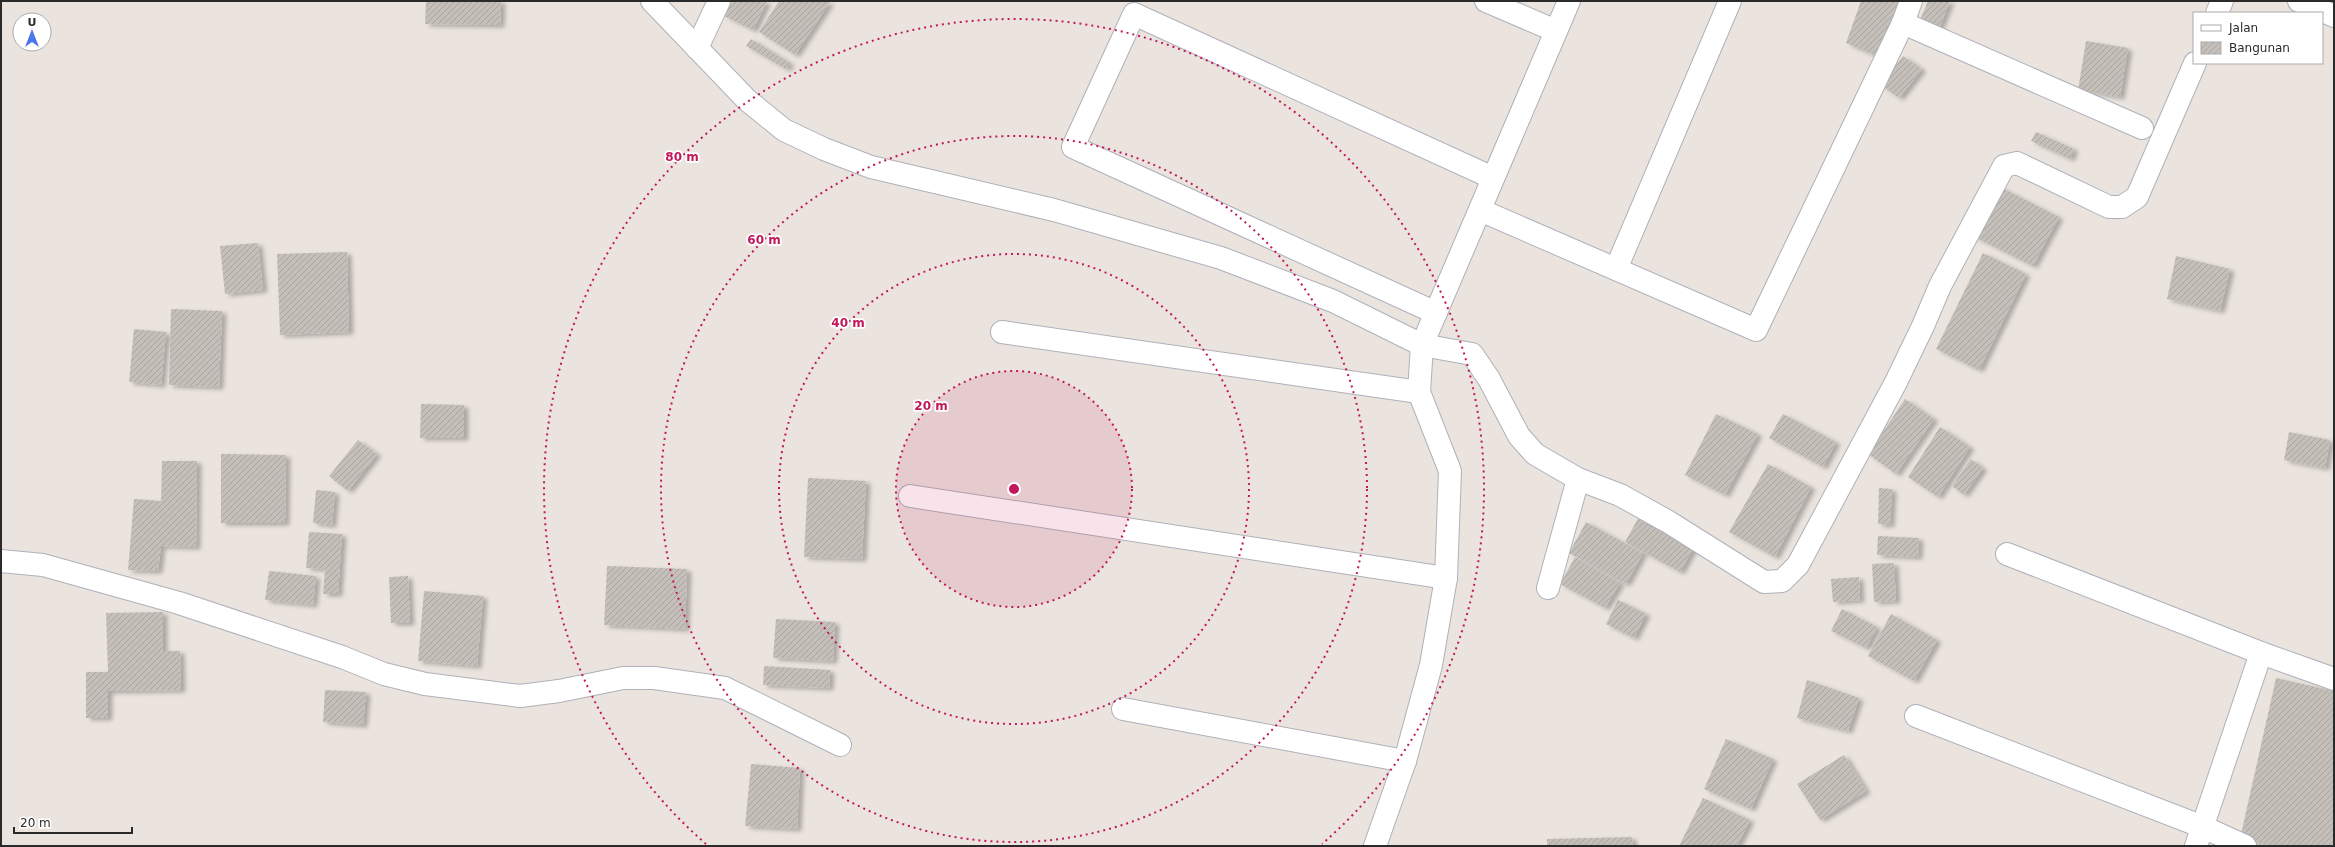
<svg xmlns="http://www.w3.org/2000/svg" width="2335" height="847" font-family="'DejaVu Sans',sans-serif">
<defs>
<pattern id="building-hatch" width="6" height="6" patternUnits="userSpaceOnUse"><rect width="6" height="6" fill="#c4bfb9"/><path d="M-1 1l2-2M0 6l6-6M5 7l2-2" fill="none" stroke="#a9a49f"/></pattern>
<filter id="shadow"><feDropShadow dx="4.5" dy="2.5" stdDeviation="2" flood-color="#0004"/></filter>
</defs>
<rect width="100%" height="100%" fill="#ebe4de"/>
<g fill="url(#building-hatch)" filter="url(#shadow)">
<path d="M426 1H501L500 25 425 24Z"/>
<path d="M732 1H767L753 30 724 16Z"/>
<path d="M779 1 830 2 795 55 759 32Z"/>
<path d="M1861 1H1903L1881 58 1846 43Z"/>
<path d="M1928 1H1950L1939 28 1920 20Z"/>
<path d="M751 39 790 63 786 69 746 46Z"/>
<path d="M2086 41 2128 48 2120 97 2078 90Z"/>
<path d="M1903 56 1922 69 1899 98 1881 85Z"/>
<path d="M2036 132 2074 149 2070 159 2031 141Z"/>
<path d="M1998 186 2059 217 2033 266 1973 236Z"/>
<path d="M258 243 263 290 225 294 220 246Z"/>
<path d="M347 252 349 332 280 335 277 254Z"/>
<path d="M1983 253 2026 274 1979 370 1936 349Z"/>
<path d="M2176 256 2230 269 2220 311 2167 299Z"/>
<path d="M171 309 222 311 219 387 169 385Z"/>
<path d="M134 329 166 332 161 385 129 382Z"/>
<path d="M1905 399 1934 419 1896 474 1868 454Z"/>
<path d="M421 404 464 405V438H420Z"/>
<path d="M1716 414 1758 434 1725 495 1685 475Z"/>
<path d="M1783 414 1836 442 1823 467 1769 438Z"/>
<path d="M1940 427 1970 447 1938 497 1908 477Z"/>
<path d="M2289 432 2330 440 2325 468 2284 460Z"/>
<path d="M358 440 377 454 348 491 329 476Z"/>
<path d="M221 454 286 455 285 523H221Z"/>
<path d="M1971 459 1983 468 1964 495 1952 486Z"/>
<path d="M162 461H197L196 547 161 546 158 571 128 570 134 499 161 501Z"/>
<path d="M1768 464 1811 487 1775 557 1729 532Z"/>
<path d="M808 478 866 481 862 559 804 557Z"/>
<path d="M1879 488 1892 489 1890 525 1878 524Z"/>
<path d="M316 490 335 492 332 525 313 523Z"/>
<path d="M1641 513 1696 543 1680 572 1625 542Z"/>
<path d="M1586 522 1643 553 1626 584 1569 553Z"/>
<path d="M309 532 342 534 338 594H323L325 569 306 568Z"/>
<path d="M1878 536 1919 538 1918 557 1877 555Z"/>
<path d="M1575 557 1620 583 1605 608 1560 584Z"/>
<path d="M1894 563 1896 601 1874 602 1872 564Z"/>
<path d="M607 566 687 569 685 629 604 625Z"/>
<path d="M269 571 316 576 313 605 265 600Z"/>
<path d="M408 576 410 623H391L389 577Z"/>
<path d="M1859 577 1860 600 1833 602 1831 579Z"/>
<path d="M424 591 483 596 477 666 418 661Z"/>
<path d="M1618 600 1646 614 1634 638 1606 624Z"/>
<path d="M1842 609 1877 627 1866 648 1831 631Z"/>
<path d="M163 612V651H180L181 690 108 691V718H86V672H108L106 613Z"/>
<path d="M1891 614 1937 640 1914 681 1868 656Z"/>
<path d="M776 619 835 622 833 661 773 658Z"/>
<path d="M764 666 830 670 829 688 763 685Z"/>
<path d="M2276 678 2334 691V846H2270L2240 839Z"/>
<path d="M1807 680 1859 698 1848 731 1797 718Z"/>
<path d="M325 690 366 692 363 725 323 722Z"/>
<path d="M1726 739 1773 759 1751 809 1704 789Z"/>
<path d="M1844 755 1866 791 1820 820 1797 784Z"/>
<path d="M751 764 800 768 797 829 745 826Z"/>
<path d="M1703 798 1750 820 1737 846H1679Z"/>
<path d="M1632 837 1633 846H1547V839Z"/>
</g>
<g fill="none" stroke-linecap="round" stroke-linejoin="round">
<g stroke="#aeb1ba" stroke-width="24">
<g id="minor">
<path d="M652 1 747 100 784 130 824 149 871 167 1054 210 1221 258 1333 301 1422 345 1472 354 1489 379 1519 436 1535 454 1578 479"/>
<path d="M1486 1 1556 31"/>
<path d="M2299 1 2334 16"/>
<path d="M2217 13 2222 1"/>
<path d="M1903 23 2142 128"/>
<path d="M697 48 719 1"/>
<path d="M1480 210 1756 330 1903 23 1911 1"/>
<path d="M1616 269 1730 1"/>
<path d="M1436 313 1073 147 1134 14 1493 178"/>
<path d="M1002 332 1419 392"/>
<path d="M910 496 1446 578"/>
<path d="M2007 554 2261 653 2334 679"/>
<path d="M1 561 43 565 179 603 342 657 384 674 425 684 520 696 559 691 623 678H654L725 688 840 745"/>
<path d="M1548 588 1578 479 1620 495 1667 521 1764 582 1782 581 1798 565 1896 382 1923 326 1940 286 2004 166 2017 163 2109 207H2122L2137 197 2195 63"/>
<path d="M1123 709 1405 761"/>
<path d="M1916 716 2203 827 2245 846"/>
<path d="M1375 846 1405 761 1431 665 1446 578 1450 471 1419 392 1422 345 1569 1"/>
<path d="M2196 846 2261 653"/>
</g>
</g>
<use href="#minor" stroke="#fff" stroke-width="22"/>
</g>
<circle cx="1014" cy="489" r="118" fill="#c2185b" fill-opacity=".12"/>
<g fill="none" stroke="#c2185b" stroke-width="2" stroke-dasharray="2 4">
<circle cx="1014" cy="489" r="118"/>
<circle cx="1014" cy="489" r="235"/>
<circle cx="1014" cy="489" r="353"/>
<path d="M706 844A470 470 0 1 1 1322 844"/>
</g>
<circle cx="1014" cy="489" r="6" fill="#c2185b" stroke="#fff" stroke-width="2"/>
<g font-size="12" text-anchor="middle" font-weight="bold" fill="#c2185b" stroke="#fff" stroke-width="3.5" stroke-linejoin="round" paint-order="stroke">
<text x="682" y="161">80 m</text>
<text x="764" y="244">60 m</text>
<text x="848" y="327">40 m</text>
<text x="931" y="410">20 m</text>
</g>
<rect width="2335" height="847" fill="none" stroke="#2a2a2a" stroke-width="4"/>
<rect x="2193" y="12" width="130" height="52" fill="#ffffff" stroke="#aaaaaa"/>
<rect x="2201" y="25" width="20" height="6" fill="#ffffff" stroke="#aaaaaa"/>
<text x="2229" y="32" font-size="12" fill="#2a2a2a">Jalan</text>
<rect x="2201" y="42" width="20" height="12" fill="url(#building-hatch)" stroke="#aaaaaa"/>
<text x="2229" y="52" font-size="12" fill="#2a2a2a">Bangunan</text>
<g transform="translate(32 32)"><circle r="19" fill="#ffffff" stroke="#aaaaaa"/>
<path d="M0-3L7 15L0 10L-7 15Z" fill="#4b78ea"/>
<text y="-6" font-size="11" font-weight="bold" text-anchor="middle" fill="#2a2a2a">U</text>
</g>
<path d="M14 827v6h118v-6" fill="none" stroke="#2a2a2a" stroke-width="2"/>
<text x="20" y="827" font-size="12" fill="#2a2a2a" stroke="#ffffff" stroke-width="3" paint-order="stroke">20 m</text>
</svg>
